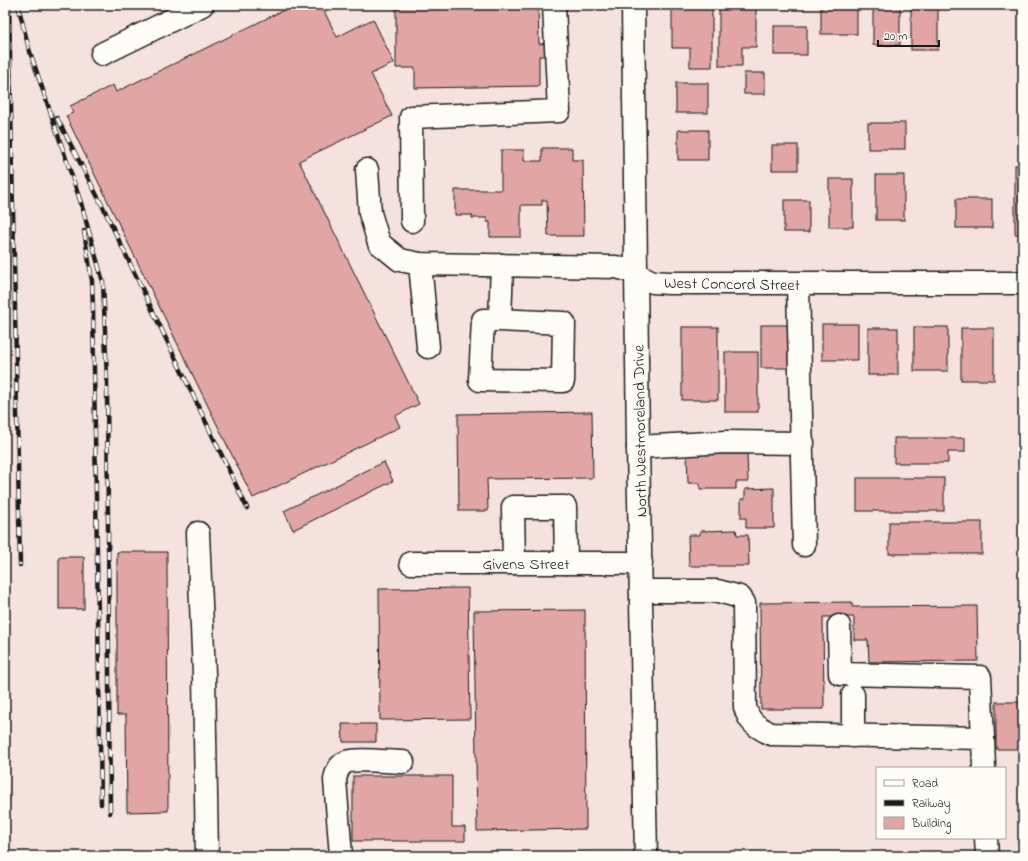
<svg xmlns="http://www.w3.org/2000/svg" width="1028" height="861" font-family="'Indie Flower',sans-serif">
<rect width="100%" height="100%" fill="#f5e2de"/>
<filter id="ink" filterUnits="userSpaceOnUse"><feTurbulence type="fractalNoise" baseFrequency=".025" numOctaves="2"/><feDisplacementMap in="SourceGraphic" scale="8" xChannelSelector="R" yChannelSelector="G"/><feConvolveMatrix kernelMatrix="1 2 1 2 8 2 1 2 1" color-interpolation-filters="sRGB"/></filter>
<g filter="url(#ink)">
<g fill="#e1a6a4" stroke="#1c1c1c">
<path d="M294 5H321L337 37 373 19 394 63 371 74 392 116 299 161 419 404 395 416 400 427 253 498 66 116 73 113 70 106 113 85 116 92Z"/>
<path d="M396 5H538L539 44 549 43V56H539V86L415 88V68H396Z"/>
<path d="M672 5H712V67H690V48H672Z"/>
<path d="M719 5H756V47H742V66H719Z"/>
<rect x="821" y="5" width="36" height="29"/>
<rect x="873" y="5" width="27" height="40"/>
<rect x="911" y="5" width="27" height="45"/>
<rect x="774" y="26" width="33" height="29"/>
<rect x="744" y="73" width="21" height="21"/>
<rect x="676" y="83" width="32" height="30"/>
<rect x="868" y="123" width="37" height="26"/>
<rect x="678" y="130" width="30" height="30"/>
<rect x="772" y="145" width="26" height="25"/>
<path d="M542 148H572V160H583L584 236H548L547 200H542V205H521V237H490V222H487V218H472V215H455V190H501V150H524V161H542Z"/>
<rect x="1015" y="165" width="8" height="69"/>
<rect x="876" y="175" width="28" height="45"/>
<rect x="829" y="179" width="24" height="48"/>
<rect x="956" y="199" width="36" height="29"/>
<rect x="784" y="200" width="25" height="32"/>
<rect x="822" y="324" width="36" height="36"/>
<rect x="761" y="325" width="32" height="43"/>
<rect x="682" y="327" width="36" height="73"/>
<rect x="914" y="327" width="34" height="44"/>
<rect x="868" y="328" width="30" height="47"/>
<rect x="961" y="328" width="33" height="52"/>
<rect x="725" y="352" width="33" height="60"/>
<path d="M592 412 593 478 487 479 488 511H459L458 414Z"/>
<path d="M894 438H965V452H948V463H894Z"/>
<path d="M687 454H747L748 482H736V489H700V483H688Z"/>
<path d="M384 462 393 481 293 530 284 511Z"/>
<rect x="857" y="478" width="87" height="33"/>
<path d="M774 488V528H746V518H741V499H745V489Z"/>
<rect x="889" y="522" width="93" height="32"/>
<path d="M736 530 737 535H748L749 566H689L688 535H700V531Z"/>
<path d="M117 552H167L168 811 127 812 126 715H117Z"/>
<rect x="59" y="557" width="25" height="52"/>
<path d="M468 588 470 719 380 720 379 589Z"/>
<path d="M852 602V607L977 606 978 661 869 662 868 640H854V617H823L824 709H761L760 603Z"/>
<path d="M585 610 586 829 477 831 474 611Z"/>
<rect x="996" y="702" width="25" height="47"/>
<path d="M342 724H376V742H343Z"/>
<path d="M353 776H452V827H465V841H353Z"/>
</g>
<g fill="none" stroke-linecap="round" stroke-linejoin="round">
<g stroke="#1c1c1c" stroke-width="25">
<g id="minor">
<path d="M633 5 638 447 646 856"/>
<path d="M102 54 202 5"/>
<path d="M367 170 370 213 379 243 400 260 420 264 616 267 627 270 653 282 669 283H1023"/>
<path d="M412 221 411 117 559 111 554 5"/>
<path d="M420 264 428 347"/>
<path d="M798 284 804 545"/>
<path d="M500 320 564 323 563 381 480 380 483 320H500L502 265"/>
<path d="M638 447 726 442 803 443"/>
<path d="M198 533 204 674 207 856"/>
<path d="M411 563H641"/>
<path d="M514 563 513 507H565L566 563"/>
<path d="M642 591H718L740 597 744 603 745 707C749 723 757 727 771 734L983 738 984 768"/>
<path d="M839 626 840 674 980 677 983 738"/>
<path d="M853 695V736"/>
<path d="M986 838 987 856"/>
<path d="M341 856 335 780C336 774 339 765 346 762 356 758 391 762 403 762"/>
</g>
</g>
<g stroke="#1c1c1c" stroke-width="2.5" stroke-dasharray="1 3" stroke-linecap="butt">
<path d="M666 853 933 856"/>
<path d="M538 856 554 853H625"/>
</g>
<use href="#minor" stroke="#fdfcf7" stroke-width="22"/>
<g stroke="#1c1c1c" stroke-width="4.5">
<g id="rail">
<path d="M9 5 20 565"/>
<path d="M18 5 29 49 81 203 103 282 107 380 110 813"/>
<path d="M57 118 103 207 247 508"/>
<path d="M84 231 92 281 93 308 101 804"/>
<path d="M5 788 6 856"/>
</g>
</g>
<use href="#rail" stroke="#fdfcf7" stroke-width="3" stroke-dasharray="9" stroke-linecap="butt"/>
</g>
</g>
<g text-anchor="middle" stroke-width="3" stroke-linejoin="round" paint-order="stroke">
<g font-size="16" fill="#1c1c1c" stroke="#fdfcf7">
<text transform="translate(732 283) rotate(1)" y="6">West Concord Street</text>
<text transform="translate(639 431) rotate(-91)" y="6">North Westmoreland Drive</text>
<text x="526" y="569">Givens Street</text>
</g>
</g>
<rect width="1028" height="861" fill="none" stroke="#fdfcf7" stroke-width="20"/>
<rect x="10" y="10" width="1008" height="841" fill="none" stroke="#1c1c1c" stroke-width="1.5" filter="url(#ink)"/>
<rect x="876" y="767" width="130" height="72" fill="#fdfcf7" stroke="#a3a29f"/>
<rect x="884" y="780" width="20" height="6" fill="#fdfcf7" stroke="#a3a29f"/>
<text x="912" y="787" font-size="12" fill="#1c1c1c">Road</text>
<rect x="884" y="800" width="20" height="6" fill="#1c1c1c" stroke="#a3a29f"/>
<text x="912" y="807" font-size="12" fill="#1c1c1c">Railway</text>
<rect x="884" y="817" width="20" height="12" fill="#e1a6a4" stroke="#a3a29f"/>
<text x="912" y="827" font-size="12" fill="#1c1c1c">Building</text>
<path d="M878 40v6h61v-6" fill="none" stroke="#1c1c1c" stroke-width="2"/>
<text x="884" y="40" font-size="12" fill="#1c1c1c" stroke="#fdfcf7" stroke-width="3" paint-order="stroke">20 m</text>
</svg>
